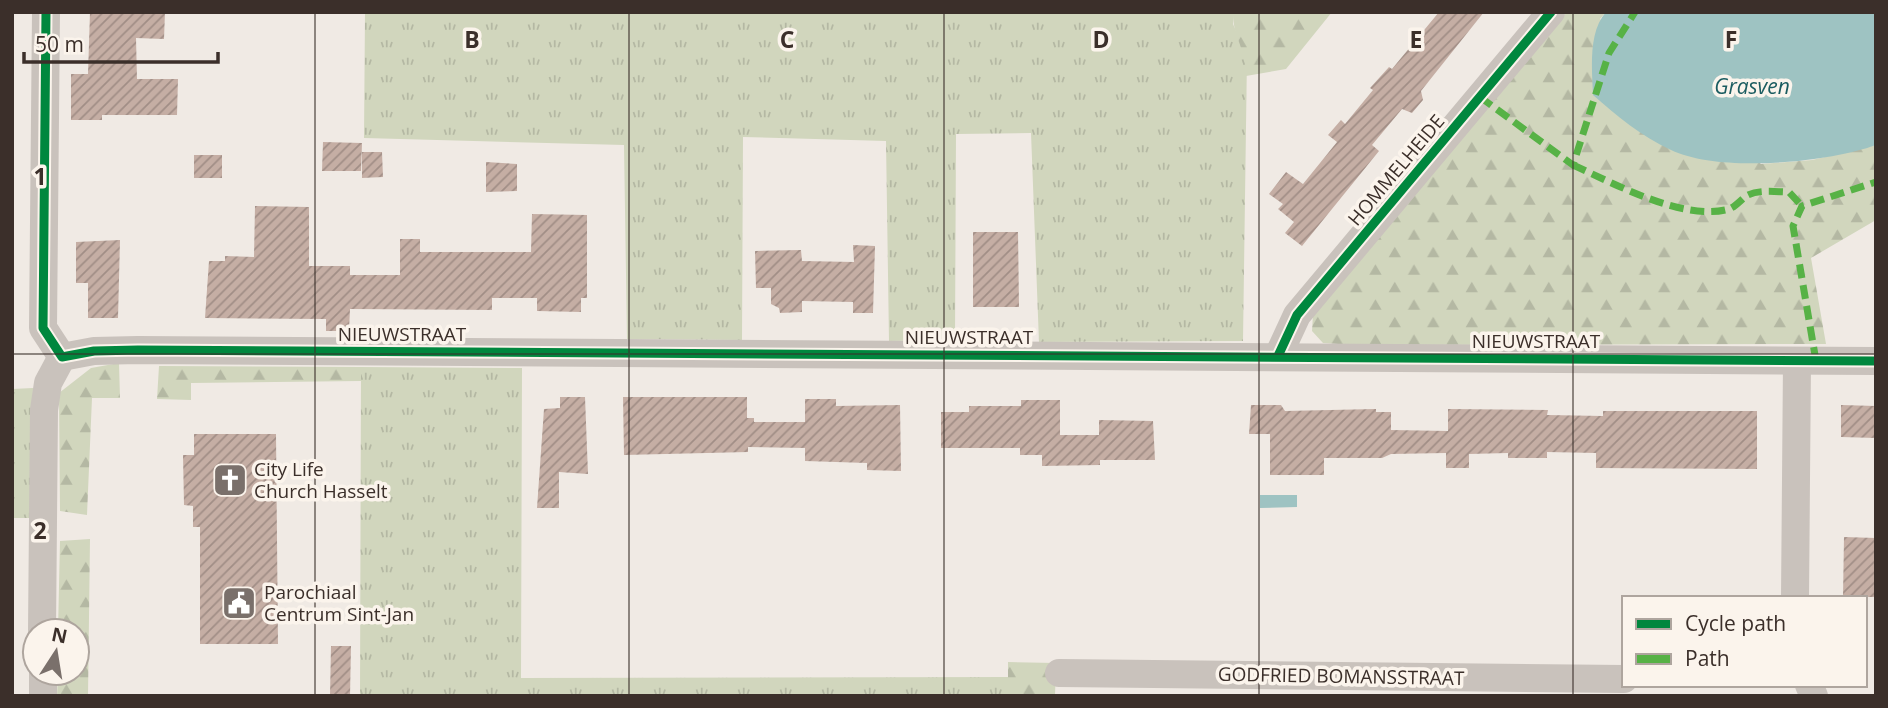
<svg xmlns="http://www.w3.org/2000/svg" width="1888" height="708" font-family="'Open Sans',sans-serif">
<defs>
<pattern id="grass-tufts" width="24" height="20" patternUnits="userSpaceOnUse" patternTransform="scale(1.75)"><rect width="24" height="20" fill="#d1d6bd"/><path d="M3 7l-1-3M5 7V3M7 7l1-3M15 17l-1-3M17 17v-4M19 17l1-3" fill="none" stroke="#b4b8a3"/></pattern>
<pattern id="forest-firs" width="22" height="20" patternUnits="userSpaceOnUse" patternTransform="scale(1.75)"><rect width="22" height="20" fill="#d1d6bd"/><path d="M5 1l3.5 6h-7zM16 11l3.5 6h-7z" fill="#b4b8a3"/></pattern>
<pattern id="building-hatch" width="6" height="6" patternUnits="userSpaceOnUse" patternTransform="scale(1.75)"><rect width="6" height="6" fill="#c5aea4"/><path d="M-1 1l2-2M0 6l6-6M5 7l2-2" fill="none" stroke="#a18e86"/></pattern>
</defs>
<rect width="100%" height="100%" fill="#f0eae4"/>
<g fill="url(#grass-tufts)">
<path d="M365 12H1233V24L1247 56 1243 341 1039 342 1031 133 956 134 955 340 889 341 886 141 743 137 742 340 627 339 624 145 364 138Z"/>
<path d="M361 367 522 368 521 678 1008 677V696H360Z"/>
<path d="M33 388 31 518H12V389Z"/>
</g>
<g fill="url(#forest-firs)">
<path d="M1233 12H1332L1286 69 1246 76C1247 50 1232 36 1233 12Z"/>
<path d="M1567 12H1606L1600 19 1761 164 1812 160 1876 145V220L1811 258 1826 344 1353 345 1323 343 1312 331 1313 314Z"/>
<path d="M119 363 120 398H92L87 515 60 511 59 393 91 368Z"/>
<path d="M159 366 361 367V381L191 383V400L157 399Z"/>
<path d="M90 539 88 696H57L58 673H77V631H58L60 541Z"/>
<path d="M1008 662 1056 663 1055 696H1008Z"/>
</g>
<g fill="#9ec3c2">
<path d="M1606 12H1876V145C1826 163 1719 173 1671 150 1641 136 1617 116 1593 95 1592 70 1588 32 1606 12Z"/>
<path d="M1260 495H1297V507L1260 508Z"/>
</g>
<g fill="url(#building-hatch)">
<path d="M90 12H165L164 39 136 38 137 79H178L177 115H102V120H71V74H88Z"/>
<path d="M1439 12H1484L1421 91 1423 100 1412 113 1402 109 1372 145 1379 151 1302 246 1285 233 1294 222 1278 209 1283 204 1269 194 1286 172 1303 184 1337 142 1328 135 1341 120 1345 124 1373 90 1370 88 1389 67 1392 69Z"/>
<path d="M323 142 362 143 361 171H322Z"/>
<path d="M362 152H382L383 177 362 178Z"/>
<rect x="194" y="155" width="28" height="23"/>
<path d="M486 162 517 164V191L486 192Z"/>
<path d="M255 206 309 207V266H350V275H400V239H420V252H531L532 214 587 215V298H581V312L537 311V298H492V310L350 309 349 331H326V319L205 318 209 261H225V256L254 257Z"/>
<path d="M973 232H1018L1019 307H973Z"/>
<path d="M120 240 118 318H88V283H76V242Z"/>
<path d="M853 245 875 246 873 313H853V302L802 301V312L780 313 779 308 771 304V288H756L755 251 801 250 802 261 854 262Z"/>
<path d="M560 397H585L588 474 559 472V508H537L544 409 560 408Z"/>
<path d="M623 397H747V418H754V422H805V399H836V406L900 405 901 471 867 470V463L805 461V448L748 447V452L624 455Z"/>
<path d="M1021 400H1060V435H1099V420L1153 421 1155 460H1100V465L1042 466V455H1020V448H941V412H969V406H1021Z"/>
<path d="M1251 405H1281L1285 411 1376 409V412H1391V430L1448 431V409L1548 410 1547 415 1603 416V411H1757V469L1596 468V453L1547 452V458H1508V453L1469 454V468H1446V453L1391 454 1382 458H1324V475H1270V434H1249Z"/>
<path d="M1841 405 1876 406V438L1841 437Z"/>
<path d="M194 434H276L278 644H200V527H193V506L184 505 183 455H194Z"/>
<path d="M1844 537 1876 538V597H1843Z"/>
<path d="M331 646H351L350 696H330Z"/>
</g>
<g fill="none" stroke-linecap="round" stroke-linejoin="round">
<g stroke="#c9c2bc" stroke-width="28">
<path d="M46 12 43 328 62 357"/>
<path d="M1278 356 1297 315 1551 12"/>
<path d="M62 357 94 351 138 350 1876 361"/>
<path d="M1795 598 1797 361"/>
<path d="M42 631 44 410 48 383 62 357"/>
<path d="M43 673V696"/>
<path d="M1059 673 1624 679"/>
<path d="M1809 685 1814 696"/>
</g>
<g stroke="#57b246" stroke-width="7" stroke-dasharray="14 7" stroke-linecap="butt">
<path d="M1480 97 1573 165 1609 53 1635 12"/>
<path d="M1573 165C1613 183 1684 222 1729 209 1735 207 1741 200 1746 196 1758 189 1776 192 1789 192L1802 206"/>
<path d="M1816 361 1793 226 1802 206 1876 182"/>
</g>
<g stroke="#fbf4ec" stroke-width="13">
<g id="cycleway">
<path d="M46 12 43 328 62 357 94 351 138 350 1876 361"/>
<path d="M1278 356 1297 315 1551 12"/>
</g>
</g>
<use href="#cycleway" stroke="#00873e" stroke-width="9"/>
</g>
<path fill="none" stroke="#3b2f2a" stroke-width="2" stroke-opacity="0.55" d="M315 12V696M629 12V696M944 12V696M1259 12V696M1573 12V696M12 354H1876"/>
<defs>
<g id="church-square" transform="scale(1.75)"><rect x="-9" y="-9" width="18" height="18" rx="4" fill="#7a706b" stroke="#fbf4ec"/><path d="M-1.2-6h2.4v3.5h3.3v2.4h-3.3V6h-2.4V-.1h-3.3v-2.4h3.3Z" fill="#fff"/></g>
<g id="civic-square" transform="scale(1.75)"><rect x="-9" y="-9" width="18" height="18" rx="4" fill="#7a706b" stroke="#fbf4ec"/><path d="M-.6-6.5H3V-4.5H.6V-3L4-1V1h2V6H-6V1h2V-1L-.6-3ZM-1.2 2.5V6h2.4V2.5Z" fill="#fff"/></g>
</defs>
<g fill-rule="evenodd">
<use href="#church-square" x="230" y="480"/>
<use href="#civic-square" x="239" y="603"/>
</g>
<g text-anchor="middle" stroke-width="7" stroke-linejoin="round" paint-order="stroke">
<g font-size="19" fill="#3b2f2a" stroke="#fbf4ec">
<text transform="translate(1396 170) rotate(-50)" y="7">HOMMELHEIDE</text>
<text x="402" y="341">NIEUWSTRAAT</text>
<text x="969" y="344">NIEUWSTRAAT</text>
<text x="1536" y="348">NIEUWSTRAAT</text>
<text transform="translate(1341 676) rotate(1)" y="7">GODFRIED BOMANSSTRAAT</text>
</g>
<g font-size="19" fill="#3b2f2a" stroke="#fbf4ec" text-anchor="start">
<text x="254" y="476">City Life<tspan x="254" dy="22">Church Hasselt</tspan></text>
<text x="264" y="599">Parochiaal<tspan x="264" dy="22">Centrum Sint-Jan</tspan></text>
</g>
<g font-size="21" font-style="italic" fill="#1b5c60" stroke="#fbf4ec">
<text x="1752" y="94">Grasven</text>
</g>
</g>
<g font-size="23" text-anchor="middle" font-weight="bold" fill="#3b2f2a" stroke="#fbf4ec" stroke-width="7" stroke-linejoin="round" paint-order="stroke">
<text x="472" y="48">B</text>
<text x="787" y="48">C</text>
<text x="1101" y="48">D</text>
<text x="1416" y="48">E</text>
<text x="1731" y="48">F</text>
<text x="40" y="185">1</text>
<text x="40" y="539">2</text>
</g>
<rect width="1888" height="708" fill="none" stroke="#3b2f2a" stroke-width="28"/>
<rect x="1622" y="596" width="245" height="91" fill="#fbf4ec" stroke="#aea59e" stroke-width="2"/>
<rect x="1636" y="619" width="35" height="10" fill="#00873e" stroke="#aea59e" stroke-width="2"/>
<text x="1685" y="631" font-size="21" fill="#3b2f2a">Cycle path</text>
<rect x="1636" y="654" width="35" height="10" fill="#57b246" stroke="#aea59e" stroke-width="2"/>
<text x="1685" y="666" font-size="21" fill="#3b2f2a">Path</text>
<g transform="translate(56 652) rotate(12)"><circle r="33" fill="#fbf4ec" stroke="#aea59e" stroke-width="2"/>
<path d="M0-5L12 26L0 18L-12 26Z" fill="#7a706b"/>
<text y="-10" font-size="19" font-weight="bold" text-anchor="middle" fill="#3b2f2a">N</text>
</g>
<path d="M24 52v10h194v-10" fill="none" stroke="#3b2f2a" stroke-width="3.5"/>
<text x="35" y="52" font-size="21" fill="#3b2f2a" stroke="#fbf4ec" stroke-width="5" paint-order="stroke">50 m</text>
</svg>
